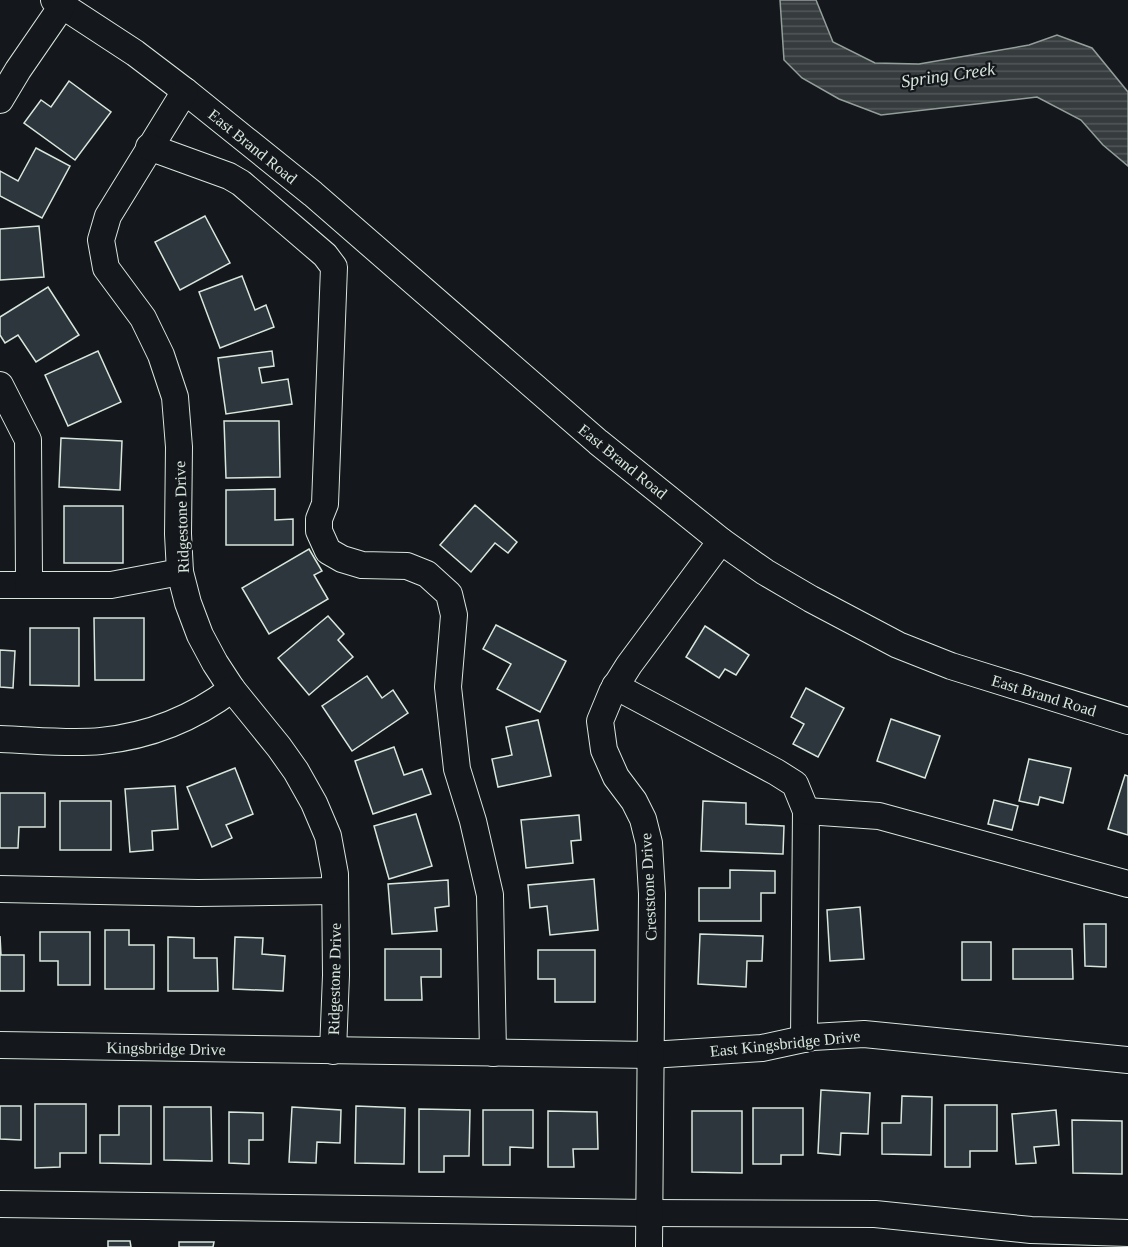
<svg xmlns="http://www.w3.org/2000/svg" width="1128" height="1247" font-family="'Times New Roman',serif">
<defs>
<pattern id="water-rules" width="6" height="5" patternUnits="userSpaceOnUse" patternTransform="scale(1.5)"><rect width="6" height="5" fill="#363b3e"/><path d="M0 2.5h6" fill="none" stroke="#525759"/></pattern>
</defs>
<rect width="100%" height="100%" fill="#14181c"/>
<path fill="url(#water-rules)" stroke="#939e99" stroke-width="1.5" d="M780 0H816L833 42 875 63 919 64 1029 45 1057 35 1092 48 1128 92V166L1103 145 1081 120 1037 97 881 115 839 99 802 78 784 60Z"/>
<g fill="#2c363c" stroke="#d8e6dc" stroke-width="1.5">
<path d="M69 81 111 112 75 160 24 123 41 100 51 107Z"/>
<path d="M36 148 70 166 42 218 0 196V171L18 181Z"/>
<path d="M205 216 230 263 180 290 155 242Z"/>
<path d="M39 226 44 277 0 280V229Z"/>
<path d="M242 276 255 310 266 305 274 327 220 348 199 292Z"/>
<path d="M48 287 79 335 36 362 18 335 5 343 0 335V317Z"/>
<path d="M98 351 121 402 68 426 45 375Z"/>
<path d="M272 351 274 366 259 368 262 383 288 379 292 404 226 414 218 358Z"/>
<path d="M224 421H279L280 477 226 478Z"/>
<path d="M61 438 122 441 120 490 59 487Z"/>
<path d="M275 489V520L293 519V545H226V490Z"/>
<path d="M475 505 517 542 508 553 495 543 471 572 440 545Z"/>
<rect x="64" y="506" width="59" height="57"/>
<path d="M309 549 322 571 314 575 328 599 269 634 242 588Z"/>
<path d="M328 616 344 634 338 640 353 657 309 695 278 658Z"/>
<path d="M94 618H144V680H95Z"/>
<path d="M496 625 566 661 540 712 497 689 511 664 483 649Z"/>
<path d="M705 626 749 655 736 675 725 669 719 678 686 657Z"/>
<path d="M30 628H79V686L30 685Z"/>
<path d="M0 650 15 651 13 688 0 687Z"/>
<path d="M367 676 382 698 393 690 408 713 352 751 322 706Z"/>
<path d="M806 688 844 708 818 757 793 744 804 724 791 717Z"/>
<path d="M891 719 940 736 925 778 877 761Z"/>
<path d="M538 720 551 776 498 787 492 759 512 755 506 727Z"/>
<path d="M394 747 404 775 422 769 431 794 373 814 355 761Z"/>
<path d="M1029 759 1071 768 1063 803 1040 797 1038 805 1019 801Z"/>
<path d="M235 768 253 814 226 825 232 838 212 847 187 787Z"/>
<path d="M1125 775 1128 776V835L1108 829Z"/>
<path d="M175 786 178 829 152 831 153 850 130 852 125 789Z"/>
<path d="M0 793H45V827H19L18 848H0Z"/>
<path d="M994 800 1018 806 1012 830 988 824Z"/>
<rect x="60" y="801" width="51" height="49"/>
<path d="M703 801 746 803V824L784 826 783 854 701 851Z"/>
<path d="M416 814 432 866 389 879 374 826Z"/>
<path d="M579 815 581 840 571 841 573 863 526 868 521 820Z"/>
<path d="M730 870 775 871V893H761V921H699V888H730Z"/>
<path d="M594 879 598 930 550 935 547 906 530 908 528 885Z"/>
<path d="M448 880 449 906 435 908 437 931 392 934 388 884Z"/>
<path d="M860 907 864 959 830 961 827 910Z"/>
<path d="M1084 924H1106V967L1085 966Z"/>
<path d="M105 930H129V945H154V989H105Z"/>
<path d="M40 932H90V985H58V961H40Z"/>
<path d="M700 934 763 936 762 961H747L746 987 698 984Z"/>
<path d="M0 936 1 955H24V991H0Z"/>
<path d="M168 937 194 938V958H217L218 991H168Z"/>
<path d="M235 937 263 938 262 954 285 956 283 991 233 989Z"/>
<rect x="962" y="942" width="29" height="38"/>
<path d="M385 949H441V977H421L422 1000H385Z"/>
<path d="M1013 949H1072L1073 979H1013Z"/>
<path d="M538 950H595V1002H555V979H538Z"/>
<path d="M821 1090 870 1093 868 1134 841 1133 840 1155 818 1153Z"/>
<path d="M902 1096 932 1097 931 1155 882 1154V1123H901Z"/>
<path d="M35 1104H86V1153H60V1167L35 1168Z"/>
<path d="M945 1105H997V1151H970V1167H945Z"/>
<path d="M0 1106H21V1140L0 1139Z"/>
<path d="M119 1106H151V1164L100 1163V1135H119Z"/>
<path d="M356 1106 405 1108 404 1164 355 1163Z"/>
<path d="M164 1107H211L212 1161 164 1160Z"/>
<path d="M292 1107 341 1110 340 1143 317 1142 316 1163 289 1162Z"/>
<path d="M753 1108H803V1155H781V1164H753Z"/>
<path d="M419 1109 470 1110 469 1156H444V1172H419Z"/>
<path d="M483 1110H533V1148L510 1147V1165H483Z"/>
<path d="M1056 1110 1059 1145 1034 1147 1036 1163 1016 1164 1012 1114Z"/>
<path d="M548 1111 597 1112 598 1149H573L574 1167H548Z"/>
<path d="M692 1111H742V1173L692 1172Z"/>
<path d="M229 1112 263 1113V1140H249V1164L229 1163Z"/>
<path d="M1072 1120 1122 1121V1174L1073 1173Z"/>
<path d="M108 1241H130L131 1247H108Z"/>
<path d="M179 1242H214L213 1247H179Z"/>
</g>
<g fill="none" stroke-linecap="round" stroke-linejoin="round">
<g stroke="#d8e6dc" stroke-width="28">
<g id="minor">
<path d="M54 0 135 53 185 91 313 194 598 442 721 541 765 572 811 599 898 645 951 666 1128 721"/>
<path d="M185 91 108 216 101 240 106 268 143 318 161 355 175 397 179 447 178 534 180 572 188 603 200 635 215 663 232 689 279 747 296 771 314 803 328 836 335 874 336 975 333 1051"/>
<path d="M0 100 18 70 62 6"/>
<path d="M149 147 229 176 241 183 325 255 334 267 325 504 319 519V531L328 551 342 559 362 565 407 566 427 574 449 594 454 615 448 687 457 769 473 821 490 895 493 1053"/>
<path d="M0 385 28 440 29 574 28 585H0"/>
<path d="M28 585H111L180 572"/>
<path d="M615 686 776 772 795 784 806 811 804 1039"/>
<path d="M0 739C33 740 68 744 101 741 149 736 194 718 232 689"/>
<path d="M806 811 879 816 1128 884"/>
<path d="M0 889 198 893 335 891"/>
<path d="M0 1045 650 1055 762 1048 813 1037 864 1034 1128 1060"/>
<path d="M0 1204 649 1213 875 1214 1031 1230 1128 1233"/>
<path d="M649 1247 652 894 649 843 643 819 634 801 616 777 604 750 600 721 612 692 629 665 721 541"/>
</g>
</g>
<use href="#minor" stroke="#14181c" stroke-width="26"/>
</g>
<g text-anchor="middle" stroke-width="4.5" stroke-linejoin="round" paint-order="stroke">
<g font-size="16" fill="#d8e6dc" stroke="#14181c">
<text transform="translate(253 146) rotate(39)" y="6">East Brand Road</text>
<text transform="translate(623 461) rotate(39)" y="6">East Brand Road</text>
<text transform="translate(181 517) rotate(-92)" y="6">Ridgestone Drive</text>
<text transform="translate(1044 695) rotate(17)" y="6">East Brand Road</text>
<text transform="translate(648 887) rotate(-93)" y="6">Creststone Drive</text>
<text transform="translate(334 979) rotate(-89)" y="6">Ridgestone Drive</text>
<text transform="translate(785 1043) rotate(-6)" y="6">East Kingsbridge Drive</text>
<text transform="translate(166 1048) rotate(1)" y="6">Kingsbridge Drive</text>
</g>
<g font-size="18" font-style="italic" fill="#d8e6dc" stroke="#14181c">
<text transform="translate(948 75) rotate(-8)" y="6">Spring Creek</text>
</g>
</g>
</svg>
